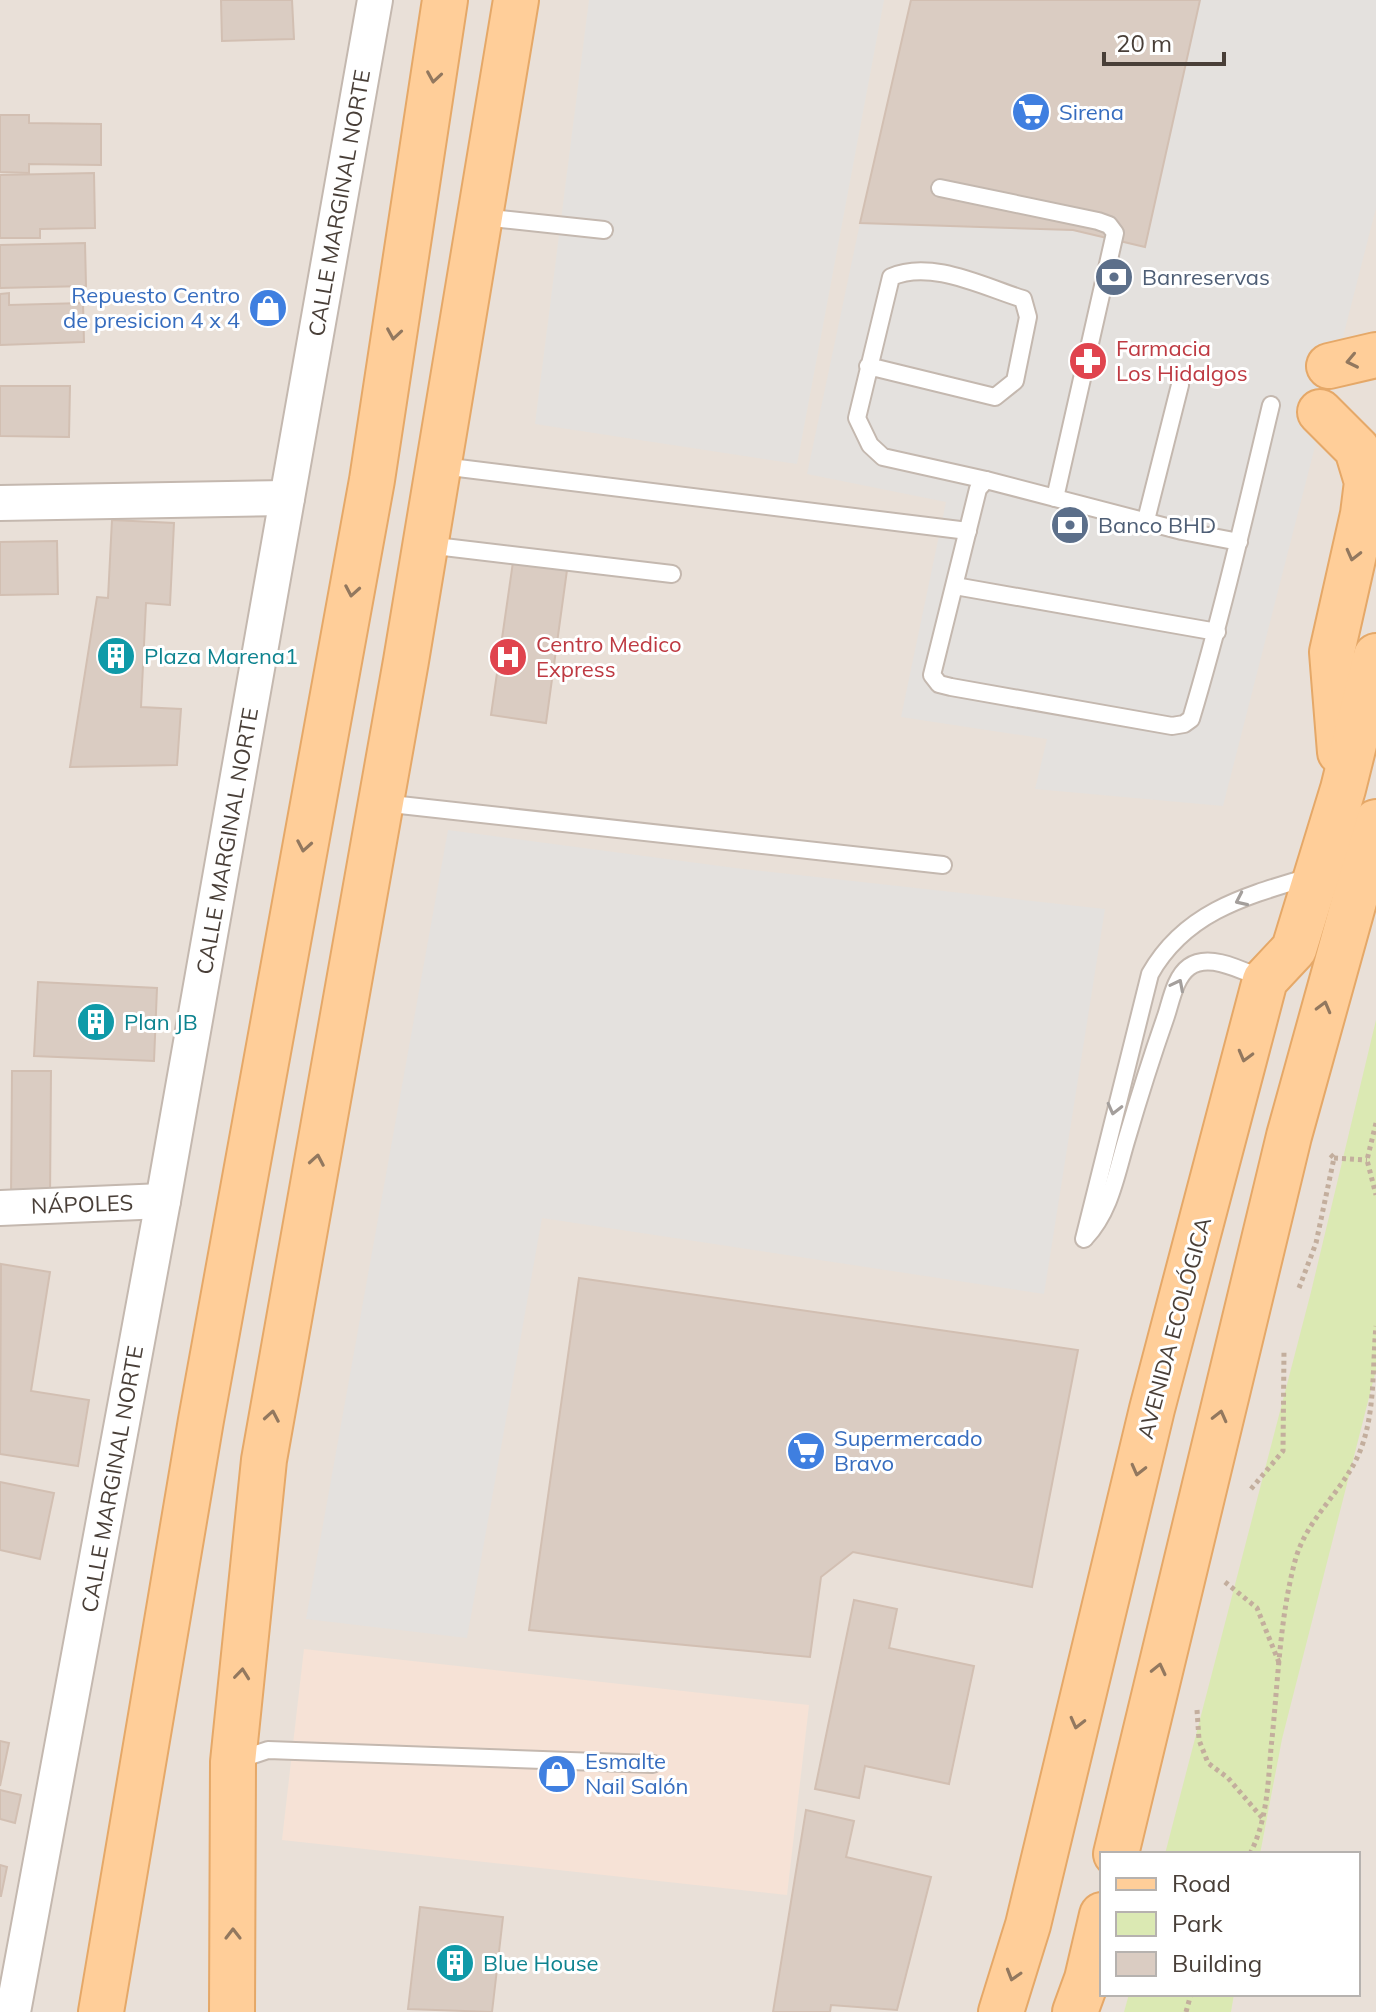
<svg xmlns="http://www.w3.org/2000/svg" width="1376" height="2012" font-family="Mulish,sans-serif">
<rect width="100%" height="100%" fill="#f5f0ea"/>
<path fill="#e9e0d8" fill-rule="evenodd" d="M0 0H1376V2012H0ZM1102 1854H1358V1994H1102Z"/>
<path fill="#f6e2d6" d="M304 1649 809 1705 787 1895 282 1840Z"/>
<g fill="#dbe9b3">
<path d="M1376 1020V1370L1282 1739 1260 1854H1165L1311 1292Z"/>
<path d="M1129 1994H1234L1231 2012H1124Z"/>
</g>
<g fill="#e4e1de">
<path d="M589 0H884L797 464 535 424Z"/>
<path d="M1200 0H1376V208L1223 806 1035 789 1047 739 901 717 946 502 807 474 860 223 1073 230 1145 247Z"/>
<path d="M448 830 735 868 1105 909 1044 1294 542 1218 467 1638 306 1619Z"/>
</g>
<g fill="#daccc2" stroke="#d2bfb2" stroke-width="2">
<path d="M221 0H292L294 39 222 41Z"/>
<path d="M911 0H1200L1145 247 1073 230 860 223Z"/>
<path d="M0 115H29V123L101 124V165L29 164V173L0 172Z"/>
<path d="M94 173 95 228 40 229V238H0V175Z"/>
<path d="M85 243 86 286 0 288V245Z"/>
<path d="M9 293V305L83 303 84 342 0 345V294Z"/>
<path d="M0 386H70L69 437 0 436Z"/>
<path d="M112 520 174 523 170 605 146 603 141 707 181 709 177 765 70 767 97 597 108 598Z"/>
<path d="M57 541 58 594 0 595V542Z"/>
<path d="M513 562 567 570 546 723 491 715Z"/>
<path d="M38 982 157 988 154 1061 34 1056Z"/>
<path d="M12 1071H51L50 1200 11 1199Z"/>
<path d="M1 1264 50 1272 31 1391 89 1400 78 1466 0 1454Z"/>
<path d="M579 1278 1078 1350 1032 1587 853 1552 821 1577 810 1657 529 1630Z"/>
<path d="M0 1482 54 1493 40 1559 0 1550Z"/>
<path d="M854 1600 897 1609 889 1648 974 1666 949 1784 865 1766 859 1798 815 1789Z"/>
<path d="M0 1741 9 1743 0 1786Z"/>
<path d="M0 1790 21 1795 15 1823 0 1819Z"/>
<path d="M806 1810 854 1821 846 1857 931 1877 897 2010 831 2005 830 2012H773Z"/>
<path d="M0 1865 7 1867 1 1896H0Z"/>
<path d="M420 1907 503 1917 492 2012 408 2009Z"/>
</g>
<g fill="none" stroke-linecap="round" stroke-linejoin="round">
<g stroke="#c4b8af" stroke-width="20">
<g id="service">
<path d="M940 188 1098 221 1109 225 1115 233 1055 498"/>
<path d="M482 217 604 230"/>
<path d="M868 366 995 397 1015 381 1028 317 1023 299C984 287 931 259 891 277L857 418 870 445 883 457 986 480"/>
<path d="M442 466 968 531"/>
<path d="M1146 520 1180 385"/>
<path d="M1239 542 1182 531 986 480 978 489 932 675 939 684 951 687 1172 726 1184 724 1191 719C1222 615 1246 510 1271 405"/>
<path d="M427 545 672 574"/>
<path d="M955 586 1217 632"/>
<path d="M382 803 943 865"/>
<path d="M1085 1238C1111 1210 1116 1174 1127 1138 1139 1097 1152 1056 1166 1016 1171 1001 1175 977 1189 967 1210 952 1245 972 1265 980"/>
<path d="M1084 1239 1150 974C1185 912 1245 896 1309 877"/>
<path d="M238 1760 268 1750 653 1764"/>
</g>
</g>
<g stroke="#c4b8af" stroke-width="38">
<g id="minor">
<path d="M0 503 287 498"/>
<path d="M0 1208 163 1201"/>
<path d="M13 2012 163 1201 375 0"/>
</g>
</g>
<g stroke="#e5a868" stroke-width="48">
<g id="primary">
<path d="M1329 366 1376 355"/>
<path d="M1320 412 1357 449 1367 482 1363 514 1332 652 1340 752"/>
<path d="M1116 1854 1289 1136 1376 822"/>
<path d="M101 2012 201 1420 372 480 445 0"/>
<path d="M232 2012 233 1762 264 1460 406 661 516 0"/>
<path d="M1001 2012 1028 1925 1152 1409 1265 980 1294 949 1343 789 1376 656"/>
<path d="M1075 2012 1087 1979 1102 1915"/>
</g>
</g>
<g stroke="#c3ae9d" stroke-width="5" stroke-dasharray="4 4" stroke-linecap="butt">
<path d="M1376 1123 1367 1160 1376 1195"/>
<path d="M1334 1158 1367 1160"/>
<path d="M1299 1288 1316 1243 1334 1158 1329 1153"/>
<path d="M1251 1489 1283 1451 1284 1351"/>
<path d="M1225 1582 1257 1608 1280 1665"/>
<path d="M1197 1710 1199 1740 1208 1763 1228 1778 1264 1820"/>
<path d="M1250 1854C1267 1820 1268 1785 1271 1748 1278 1686 1279 1621 1295 1561 1306 1520 1339 1495 1357 1458 1376 1418 1372 1369 1376 1326"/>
<path d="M1186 2012 1191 1994"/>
</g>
<use href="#service" stroke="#fff" stroke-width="16"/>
<use href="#minor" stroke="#fff" stroke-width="34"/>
<use href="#primary" stroke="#ffce99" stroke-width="44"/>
</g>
<defs><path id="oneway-chevron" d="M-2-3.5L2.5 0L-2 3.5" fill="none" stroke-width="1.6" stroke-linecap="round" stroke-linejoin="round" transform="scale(2)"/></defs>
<g stroke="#92785f">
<use href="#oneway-chevron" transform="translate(434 77) rotate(99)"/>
<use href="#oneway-chevron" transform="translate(394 334) rotate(99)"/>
<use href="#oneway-chevron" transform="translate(1352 361) rotate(168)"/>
<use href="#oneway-chevron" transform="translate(1353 555) rotate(104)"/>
<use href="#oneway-chevron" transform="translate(352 591) rotate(100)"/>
<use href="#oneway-chevron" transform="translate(304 846) rotate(100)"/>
<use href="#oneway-chevron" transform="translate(1324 1007) rotate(-75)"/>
<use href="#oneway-chevron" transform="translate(1245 1056) rotate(105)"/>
<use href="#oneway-chevron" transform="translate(317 1160) rotate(-80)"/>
<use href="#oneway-chevron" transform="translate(272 1416) rotate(-80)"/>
<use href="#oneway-chevron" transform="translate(1220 1416) rotate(-76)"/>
<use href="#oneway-chevron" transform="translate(1138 1470) rotate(104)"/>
<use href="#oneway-chevron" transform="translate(1159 1669) rotate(-77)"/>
<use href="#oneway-chevron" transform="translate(242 1674) rotate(-84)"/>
<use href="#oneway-chevron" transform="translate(1077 1723) rotate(104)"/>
<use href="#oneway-chevron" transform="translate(233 1934) rotate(-90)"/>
<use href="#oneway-chevron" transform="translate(1013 1975) rotate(107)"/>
</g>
<g stroke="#a49f9c">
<use href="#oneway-chevron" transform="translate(1241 900) rotate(155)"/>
<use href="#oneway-chevron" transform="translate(1178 985) rotate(-63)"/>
<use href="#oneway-chevron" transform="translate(1114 1109) rotate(104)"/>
</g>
<defs>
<g id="supermarket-disc" transform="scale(2)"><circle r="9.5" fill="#3f7fe0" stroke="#fff"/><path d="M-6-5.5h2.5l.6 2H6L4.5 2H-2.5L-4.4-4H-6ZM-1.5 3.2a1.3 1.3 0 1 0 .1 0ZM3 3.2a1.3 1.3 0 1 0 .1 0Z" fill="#fff"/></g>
<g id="bank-disc" transform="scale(2)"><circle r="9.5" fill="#5c6f8a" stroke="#fff"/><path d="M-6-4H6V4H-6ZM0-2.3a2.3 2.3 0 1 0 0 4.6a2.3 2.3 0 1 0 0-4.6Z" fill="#fff"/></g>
<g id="shop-disc" transform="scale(2)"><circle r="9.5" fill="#3f7fe0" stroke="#fff"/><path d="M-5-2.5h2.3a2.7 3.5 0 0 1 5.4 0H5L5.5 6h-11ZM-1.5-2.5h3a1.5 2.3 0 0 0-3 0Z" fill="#fff"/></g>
<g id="pharmacy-disc" transform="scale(2)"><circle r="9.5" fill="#e0444e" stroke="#fff"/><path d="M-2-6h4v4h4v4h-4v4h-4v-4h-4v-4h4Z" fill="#fff"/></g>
<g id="building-disc" transform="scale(2)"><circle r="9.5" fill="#0f9aa8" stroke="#fff"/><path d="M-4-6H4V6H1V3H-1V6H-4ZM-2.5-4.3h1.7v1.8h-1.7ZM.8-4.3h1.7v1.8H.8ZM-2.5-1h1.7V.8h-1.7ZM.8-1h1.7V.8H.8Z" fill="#fff"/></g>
<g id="hospital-disc" transform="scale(2)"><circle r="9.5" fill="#e0444e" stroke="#fff"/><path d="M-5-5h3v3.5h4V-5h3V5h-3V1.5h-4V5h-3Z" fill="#fff"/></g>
</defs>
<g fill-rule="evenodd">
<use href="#supermarket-disc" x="1031" y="112"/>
<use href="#bank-disc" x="1114" y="277"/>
<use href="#shop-disc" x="268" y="308"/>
<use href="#pharmacy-disc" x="1088" y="361"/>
<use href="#bank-disc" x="1070" y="525"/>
<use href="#building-disc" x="116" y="656"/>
<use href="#hospital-disc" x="508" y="657"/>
<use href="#building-disc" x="96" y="1022"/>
<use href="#supermarket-disc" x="806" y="1451"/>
<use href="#shop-disc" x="557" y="1774"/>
<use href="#building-disc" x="455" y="1963"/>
</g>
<g text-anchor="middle" stroke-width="6" stroke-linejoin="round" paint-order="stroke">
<g font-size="22" fill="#366cbe" stroke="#fff" text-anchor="start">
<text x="1059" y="120">Sirena</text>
<text x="240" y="303" text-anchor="end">Repuesto Centro<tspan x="240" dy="25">de presicion 4 x 4</tspan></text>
<text x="834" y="1446">Supermercado<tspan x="834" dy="25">Bravo</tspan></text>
<text x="585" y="1769">Esmalte<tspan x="585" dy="25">Nail Salón</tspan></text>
</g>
<g font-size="22" fill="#493f38" stroke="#fff">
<text transform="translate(339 203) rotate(-80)" y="8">CALLE MARGINAL NORTE</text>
<text transform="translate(227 841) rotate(-80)" y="8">CALLE MARGINAL NORTE</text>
<text transform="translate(82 1204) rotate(-2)" y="8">NÁPOLES</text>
<text transform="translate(1174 1328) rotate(-75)" y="8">AVENIDA ECOLÓGICA</text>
<text transform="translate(112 1479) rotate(-80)" y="8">CALLE MARGINAL NORTE</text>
</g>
<g font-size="22" fill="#4e5e75" stroke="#fff" text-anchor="start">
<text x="1142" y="285">Banreservas</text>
<text x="1098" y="533">Banco BHD</text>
</g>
<g font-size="22" fill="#be3a42" stroke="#fff" text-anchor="start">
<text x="1116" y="356">Farmacia<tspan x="1116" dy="25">Los Hidalgos</tspan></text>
<text x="536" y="652">Centro Medico<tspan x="536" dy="25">Express</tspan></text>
</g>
<g font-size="22" fill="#0d838f" stroke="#fff" text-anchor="start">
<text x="144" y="664">Plaza Marena1</text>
<text x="124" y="1030">Plan JB</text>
<text x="483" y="1971">Blue House</text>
</g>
</g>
<rect x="1100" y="1852" width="260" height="144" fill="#ffffff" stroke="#b6b2af" stroke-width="2"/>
<rect x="1116" y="1878" width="40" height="12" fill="#ffce99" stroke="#b6b2af" stroke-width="2"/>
<text x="1172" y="1892" font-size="24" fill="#493f38">Road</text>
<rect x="1116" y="1912" width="40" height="24" fill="#dbe9b3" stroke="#b6b2af" stroke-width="2"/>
<text x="1172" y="1932" font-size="24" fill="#493f38">Park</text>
<rect x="1116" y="1952" width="40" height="24" fill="#daccc2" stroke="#b6b2af" stroke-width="2"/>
<text x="1172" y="1972" font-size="24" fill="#493f38">Building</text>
<path d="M1104 52v12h120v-12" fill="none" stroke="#493f38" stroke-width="4"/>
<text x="1116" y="52" font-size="24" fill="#493f38" stroke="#ffffff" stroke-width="6" paint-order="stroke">20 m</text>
</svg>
